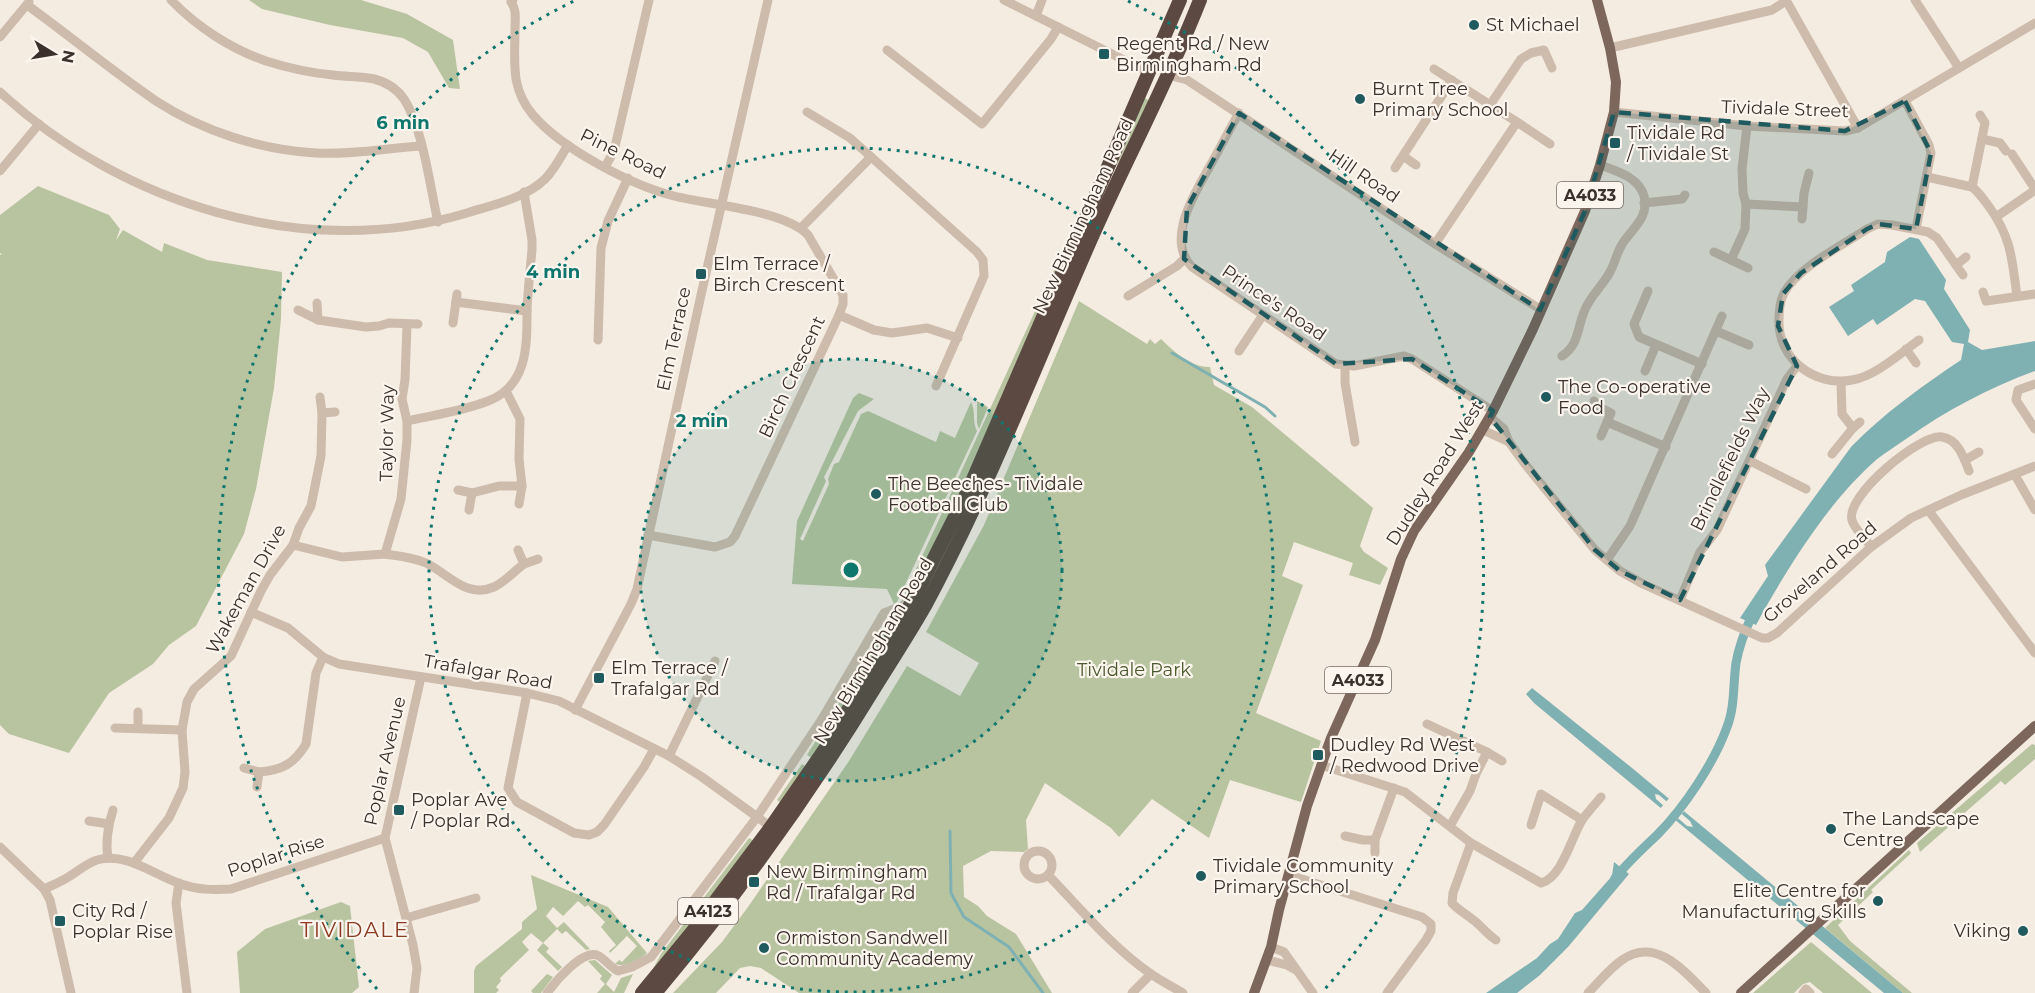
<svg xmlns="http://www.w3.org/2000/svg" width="2035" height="993" font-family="Montserrat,sans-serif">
<rect width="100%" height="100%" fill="#f4ebe1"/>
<g fill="#b8c4a0">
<path d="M249 0H361L407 14 453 40 460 89 449 88 428 52 403 38 330 25 262 9Z"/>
<path d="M1143 97 1150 101 1108 182Z"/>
<path d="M38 186 109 215 120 229 116 240 123 230 162 252 164 243 207 260 282 272 281 319 274 388 256 489 244 534 196 626 169 645 153 664 109 693 69 753 9 734 0 725V255L2 254 0 253V215Z"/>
<path d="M1066 244 1070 245C1017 364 969 486 905 600L901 602Z"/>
<path d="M1079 301 1147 344 1150 339 1155 344 1161 339C1173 351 1192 368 1210 367L1214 385 1252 407 1373 508 1360 546 1364 552 1388 568 1380 585 1349 575 1353 563 1294 542 1282 576 1303 585 1256 713 1321 741 1301 802 1230 780 1209 838 1152 799 1119 837 1111 828 1045 783 1026 820 1028 849 1024 852 991 851 963 866 964 897 978 906 987 916 1016 934 1052 993H799L761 968 750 966 740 968 716 993H673L722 942 748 907 849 761 907 666 960 696 979 663 926 632 984 525Z"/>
<path d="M859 393 874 399 858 411 824 477 826 481 800 539 803 541 829 484 828 479 834 464 839 462 861 414 868 411 936 442 940 431 955 438 971 402C976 411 972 422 977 431L897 602 894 604 887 589 792 584 797 521 853 398Z"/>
<path d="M977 401 988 407 979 429 977 423Z"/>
<path d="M899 615 814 759 807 755 892 616Z"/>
<path d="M2032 744 2035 745V759L2005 785 2001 781 1920 852 1917 843Z"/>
<path d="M802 764 807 767 783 804 777 800Z"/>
<path d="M749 838 754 841 647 980 661 954Z"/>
<path d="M1909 850 1911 853 1908 856 1871 890 1873 892 1838 925 1850 941 1912 993H1903L1825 928Z"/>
<path d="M531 875 608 907 647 953C639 960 625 968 615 964L619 960 622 962 637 946 627 936 610 953 609 951 616 945 601 927 605 922 588 905 585 907 578 901 563 916 553 907 546 916 557 928 564 922 590 949 586 950 566 931 562 934 557 929 543 943 549 948 546 952 562 967 558 971 537 950 543 943 531 933 522 942 529 950 500 978 501 981 496 987 499 990 496 993H474V971L476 966 522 929V922L537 909Z"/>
<path d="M341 902 350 906 359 987 352 993H240L237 952 265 929Z"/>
<path d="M1811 942 1872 993H1823L1810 982 1803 984 1794 993H1753Z"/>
<path d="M595 960 612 975 606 984 614 992 621 978 633 974 624 993H597L605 984 600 979 602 976 588 961Z"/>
<path d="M547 974 553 977 541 993H533L531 991Z"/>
</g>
<g fill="#7fb0b2" fill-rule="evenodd">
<path d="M1910 237 1919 239 1946 280 1944 289 1970 330 1968 342 1982 350 2035 341V371C1989 388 1947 410 1906 439 1896 446 1886 452 1876 460 1828 502 1786 570 1756 625L1740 618 1768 576 1765 565 1851 447C1883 414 1922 386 1961 360L1964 344 1952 342 1925 301 1915 299 1877 325 1873 319 1848 336 1829 307 1854 291 1851 285 1885 262 1887 252Z"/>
<path d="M1532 688 1632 768 1903 993H1884L1534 703 1526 694ZM1655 794 1659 795 1690 821 1693 827 1687 826 1656 799Z"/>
<path d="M1614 862 1629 874 1568 947 1540 975 1517 993H1486L1537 958 1550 944 1558 939 1575 913 1582 910 1612 876Z"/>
</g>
<path fill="#f4ebe1" d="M1671 796 1686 809 1674 823 1659 810Z"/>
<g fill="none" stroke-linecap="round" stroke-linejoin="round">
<g stroke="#7fb0b2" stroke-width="3">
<path d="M1172 353 1265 407 1275 416"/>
<path d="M950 831 951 893 964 917 1009 947 1043 993"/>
</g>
<path stroke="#7fb0b2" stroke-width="9" d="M1615 878C1628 862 1642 849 1657 835 1684 808 1714 763 1727 727 1735 707 1733 684 1736 663 1739 645 1746 628 1754 611"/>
<g stroke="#cdbbac" stroke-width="9">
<path d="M171 0C197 27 231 49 266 61 288 68 311 73 333 75 346 77 361 76 374 79 386 82 397 89 404 99 423 128 430 187 438 222"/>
<path d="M513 0 511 2C517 10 515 19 515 29 515 62 510 88 533 115 562 149 631 185 674 196 709 205 785 210 808 235L843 295V304L839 315 735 536 730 542 715 547 648 535"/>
<path d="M1004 0 1148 72"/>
<path d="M1786 0 1858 128"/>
<path d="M1915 0 1959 68"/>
<path d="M27 5C70 36 112 71 156 101 202 131 261 150 316 153 352 155 386 148 421 146"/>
<path d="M1036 16 1042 0"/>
<path d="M0 37 29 2"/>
<path d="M1610 48 1772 10 1786 1"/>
<path d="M887 50 982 124 1051 39 1058 27"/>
<path d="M1434 69 1517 122 1435 244"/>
<path d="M1168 75 1187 80 1435 244 1540 309"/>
<path d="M0 92C122 204 305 262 467 213 492 205 526 198 545 179 555 169 561 156 568 145"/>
<path d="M1905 101 1929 145 1931 153 1916 229"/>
<path d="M1490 105 1521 59 1531 53 1544 50 1552 68"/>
<path d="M807 112 850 138 977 252 983 260 984 276 936 386"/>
<path d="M1614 112 1747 126 1845 131 1858 128 1880 115 2035 23"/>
<path d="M1239 113C1229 130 1220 148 1210 166 1195 193 1165 239 1192 267L1336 364 1354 366 1404 356 1412 359 1493 411"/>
<path d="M1517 122 1550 144"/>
<path d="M1982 139 2000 143 2006 151"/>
<path d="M2012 154 2035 189"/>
<path d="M1403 156 1416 165"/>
<path d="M605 167 614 151 649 0"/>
<path d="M1395 168 1452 80"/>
<path d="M0 171 39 124"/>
<path d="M1927 177 1972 187C1979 192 1984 200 1990 208 2012 239 2012 261 2017 296"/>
<path d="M1972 187 1985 123 1980 115"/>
<path d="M1644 203 1682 199 1685 195"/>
<path d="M1746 204 1803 207"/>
<path d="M1996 217 2035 190"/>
<path d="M1802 219 1804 193 1809 173"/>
<path d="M801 228 871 157"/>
<path d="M1714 252 1748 268"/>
<path d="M1731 260 1745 229 1746 204 1743 193 1742 169 1747 126"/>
<path d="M1956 265 1966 257"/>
<path d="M1648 291 1634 324 1639 337 1702 364"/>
<path d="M1983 292 1986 301 2035 294"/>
<path d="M1128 296 1177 266 1184 259"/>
<path d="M456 302 527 311"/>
<path d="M317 303 318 320"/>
<path d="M298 310 318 320 366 327 379 326 389 323 418 324"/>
<path d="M839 315 874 330 892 333 927 328 958 338"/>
<path d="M453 323 457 294"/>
<path d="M1716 331 1749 345"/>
<path d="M598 340 601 248 608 221 628 178"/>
<path d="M1919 340C1901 353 1874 377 1852 380 1815 387 1777 359 1779 319 1779 310 1780 301 1784 293 1798 267 1843 245 1867 229L1878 224 1892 225 1928 232 1937 238 1963 275"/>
<path d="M1906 349 1916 363"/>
<path d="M1239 351 1263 315"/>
<path d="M1562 356C1579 345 1577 329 1584 312 1590 295 1604 285 1611 270 1616 260 1618 248 1625 240 1635 226 1649 216 1644 196 1639 177 1616 171 1600 165"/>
<path d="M1345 366V383L1355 442"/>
<path d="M1645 371 1656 345"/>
<path d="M1841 382 1842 414 1853 428"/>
<path d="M2035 384 2018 390 2016 400 2035 429"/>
<path d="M1594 401 1601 408 1611 413 1601 436"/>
<path d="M322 413 335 412"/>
<path d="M1490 417 1504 429 1509 442 1525 464 1595 550 1620 571 1643 584 1762 638H1768L1777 633 1871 547 1911 518 1961 495 2035 466"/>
<path d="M407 421C434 415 463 411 488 401 528 386 527 345 527 310 528 290 530 270 532 250V240L524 192"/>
<path d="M1607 422 1666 447"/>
<path d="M1483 430 1509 442"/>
<path d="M1832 454 1853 428 1860 422"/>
<path d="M1965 460 1979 452"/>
<path d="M1750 461 1806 489"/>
<path d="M2015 475 2035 510"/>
<path d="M458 490 472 493 469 510"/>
<path d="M472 493 499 486H522L519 459 520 419 506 391"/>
<path d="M519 504 522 486"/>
<path d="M1929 511 2035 653"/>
<path d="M293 545 342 557 385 554 401 499 407 440V421L402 399 405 380 407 325"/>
<path d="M1871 547C1866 539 1854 529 1852 520 1845 496 1921 433 1942 437 1958 439 1964 458 1969 471"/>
<path d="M518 550 524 564 538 559"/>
<path d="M385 554C399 556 413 557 426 563 449 574 466 599 494 587 505 582 514 571 524 564"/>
<path d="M1607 560 1630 526 1722 316"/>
<path d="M1680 600 1700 552 1717 530 1787 379 1797 366"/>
<path d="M251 612 288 628 323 657 339 664 527 693 559 701 669 756 702 777 771 827"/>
<path d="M527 693 508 788 517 802 574 833 589 835 597 832 604 825 644 767 654 749"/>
<path d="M575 710 631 604 637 589 701 295 768 0"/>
<path d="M138 712V728"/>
<path d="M1427 724 1487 752 1476 774 1470 791 1450 826"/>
<path d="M115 728 182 730"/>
<path d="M1487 752 1502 761"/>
<path d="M669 756 715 661"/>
<path d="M1321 765 1405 792 1471 843 1541 883C1562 878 1572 836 1582 820 1588 812 1595 804 1601 797"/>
<path d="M244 768 259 772 257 787"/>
<path d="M259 772C282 770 294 764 306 744L316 673 323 657"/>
<path d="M89 821 109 824"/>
<path d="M1531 825 1541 794 1582 820"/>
<path d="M1345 836 1363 840H1375"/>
<path d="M1471 843 1453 893 1452 903C1458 910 1465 913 1472 919 1481 925 1486 934 1496 940"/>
<path d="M0 847 44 889 50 900 71 993"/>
<circle cx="1038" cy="865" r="14"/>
<path d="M1375 853V840L1394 788"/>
<path d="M108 858C105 841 108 826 113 810"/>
<path d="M134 863 169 818 183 788 185 772 182 730 187 702 194 689 231 656 261 591 270 575 293 545 299 528 311 506 321 456 322 413 320 397"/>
<path d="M1048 875C1081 909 1112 947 1151 974 1161 981 1173 987 1183 993"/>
<path d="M1289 875 1422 917 1431 924V931L1426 940 1387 993"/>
<path d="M179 883 176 903 187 993"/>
<path d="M44 889C51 886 58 883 65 879 76 873 85 864 97 860 128 852 153 875 181 884 198 890 213 890 231 889L385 838"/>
<path d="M406 918 476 898"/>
<path d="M1271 947 1284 952 1313 993"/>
<path d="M1267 960 1287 965 1296 970"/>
<path d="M414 993 417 968 413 945 385 838 421 677"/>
<path d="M547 993C555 982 584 947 599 956 606 960 610 967 618 971L632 967 651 957 757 817 822 719 884 613 912 602"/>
<path d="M1132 993 1151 974"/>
<path d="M1588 993C1599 982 1609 969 1622 960 1656 936 1684 971 1706 993"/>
<path d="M1803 993 1806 989 1810 993"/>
</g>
<g stroke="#7d675c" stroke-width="10">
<path d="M1254 993 1271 947 1279 910 1307 806 1331 738 1375 640 1401 559 1414 531 1469 452 1493 411 1533 329 1585 211 1600 165 1614 112 1616 82 1610 48 1597 0"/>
<path d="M1741 993 2035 726"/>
</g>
<g stroke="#5c4a42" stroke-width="14">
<path d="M642 993 693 931 771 827 825 749 912 602 968 491 1180 0"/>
<path d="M655 993C735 898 807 798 872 692 890 663 909 634 926 604 989 487 1037 361 1091 239 1126 159 1168 82 1200 0"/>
</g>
</g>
<path fill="#1f5a5e" fill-opacity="0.2" stroke="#1f5a5e" stroke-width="4.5" stroke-dasharray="12 8" stroke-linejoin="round" d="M1905 101 1931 153 1916 229 1878 224 1867 229 1801 273 1783 294 1778 326 1797 366 1680 600 1620 571 1595 550 1490 417 1493 411 1412 359 1336 364 1184 259 1187 208 1239 113 1540 310 1585 211 1614 112 1845 131Z"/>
<circle cx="851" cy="570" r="211" fill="#0f766e" fill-opacity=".12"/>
<g fill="none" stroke="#0f766e" stroke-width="3" stroke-dasharray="3 6">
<circle cx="851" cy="570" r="211"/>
<circle cx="851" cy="570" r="422"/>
<path d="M377 989A633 633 0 0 1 574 1M1128 1A633 633 0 0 1 1325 989"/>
</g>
<g fill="#1f5a5e" stroke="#fbf5ee" stroke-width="2">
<circle cx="1474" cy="25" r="6"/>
<rect x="1098" y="48" width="12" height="12" rx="3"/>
<circle cx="1360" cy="99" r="6"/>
<rect x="1609" y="137" width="12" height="12" rx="3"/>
<rect x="695" y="268" width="12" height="12" rx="3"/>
<circle cx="1546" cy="397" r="6"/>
<circle cx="876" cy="494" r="6"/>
<rect x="593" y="672" width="12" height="12" rx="3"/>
<rect x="1312" y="749" width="12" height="12" rx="3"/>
<rect x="393" y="804" width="12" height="12" rx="3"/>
<circle cx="1831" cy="829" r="6"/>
<circle cx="1201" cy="876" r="6"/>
<rect x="748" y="876" width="12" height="12" rx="3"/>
<circle cx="1878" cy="901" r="6"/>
<rect x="54" y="915" width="12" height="12" rx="3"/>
<circle cx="2023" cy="931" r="6"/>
<circle cx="764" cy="948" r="6"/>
</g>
<g text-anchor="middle" stroke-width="4.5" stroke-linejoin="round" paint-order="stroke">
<g fill="#fbf5ee" stroke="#756b66" stroke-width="1.5">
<rect x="1557" y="182" width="66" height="26" rx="4.5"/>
<rect x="1325" y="667" width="66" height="26" rx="4.5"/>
<rect x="678" y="898" width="60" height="26" rx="4.5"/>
</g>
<g font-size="16" font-weight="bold" fill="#3b302b">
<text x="1590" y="201">A4033</text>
<text x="1358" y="686">A4033</text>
<text x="708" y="917">A4123</text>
</g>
<g font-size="18" fill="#3b302b" stroke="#fbf5ee" text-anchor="start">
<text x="1486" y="31">St Michael</text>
<text x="1116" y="50">Regent Rd / New<tspan x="1116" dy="21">Birmingham Rd</tspan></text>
<text x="1372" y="95">Burnt Tree<tspan x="1372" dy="21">Primary School</tspan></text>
<text x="1627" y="139">Tividale Rd<tspan x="1627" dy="21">/ Tividale St</tspan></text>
<text x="713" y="270">Elm Terrace /<tspan x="713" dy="21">Birch Crescent</tspan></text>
<text x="1558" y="393">The Co-operative<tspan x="1558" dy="21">Food</tspan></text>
<text x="888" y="490">The Beeches- Tividale<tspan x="888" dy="21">Football Club</tspan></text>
<text x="611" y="674">Elm Terrace /<tspan x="611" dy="21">Trafalgar Rd</tspan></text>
<text x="1330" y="751">Dudley Rd West<tspan x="1330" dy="21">/ Redwood Drive</tspan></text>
<text x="411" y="806">Poplar Ave<tspan x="411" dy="21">/ Poplar Rd</tspan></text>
<text x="1843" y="825">The Landscape<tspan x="1843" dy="21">Centre</tspan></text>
<text x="1213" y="872">Tividale Community<tspan x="1213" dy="21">Primary School</tspan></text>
<text x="766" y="878">New Birmingham<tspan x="766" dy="21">Rd / Trafalgar Rd</tspan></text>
<text x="1866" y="897" text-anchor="end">Elite Centre for<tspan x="1866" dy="21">Manufacturing Skills</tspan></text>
<text x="72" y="917">City Rd /<tspan x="72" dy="21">Poplar Rise</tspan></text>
<text x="2011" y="937" text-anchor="end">Viking</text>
<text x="776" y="944">Ormiston Sandwell<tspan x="776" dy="21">Community Academy</tspan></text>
</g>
<g font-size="18" fill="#3b302b" stroke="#fbf5ee">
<text transform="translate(1785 109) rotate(2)" y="6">Tividale Street</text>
<text transform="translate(623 154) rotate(26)" y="6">Pine Road</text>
<text transform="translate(1364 176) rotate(34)" y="6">Hill Road</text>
<text transform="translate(1083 216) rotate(-65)" y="6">New Birmingham Road</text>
<text transform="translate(1274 303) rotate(34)" y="6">Prince's Road</text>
<text transform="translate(674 339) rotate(-78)" y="6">Elm Terrace</text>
<text transform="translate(792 377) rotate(-65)" y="6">Birch Crescent</text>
<text transform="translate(387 433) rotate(-89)" y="6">Taylor Way</text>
<text transform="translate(1730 459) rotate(-64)" y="6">Brindlefields Way</text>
<text transform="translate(1435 473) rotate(-58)" y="6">Dudley Road West</text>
<text transform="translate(1820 572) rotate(-41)" y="6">Groveland Road</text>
<text transform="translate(246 589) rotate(-61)" y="6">Wakeman Drive</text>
<text transform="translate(873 651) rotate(-59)" y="6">New Birmingham Road</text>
<text transform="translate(488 672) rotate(10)" y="6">Trafalgar Road</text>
<text transform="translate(385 761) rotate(-77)" y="6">Poplar Avenue</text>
<text transform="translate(276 856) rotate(-18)" y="6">Poplar Rise</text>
</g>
<g font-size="18" fill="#4a5a2e" stroke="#fbf5ee">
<text x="1134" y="676">Tividale Park</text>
</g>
<g font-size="21" letter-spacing="1.5" fill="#8c3b22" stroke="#fbf5ee">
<text x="355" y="937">TIVIDALE</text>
</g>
</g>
<circle cx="851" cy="570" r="9" fill="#0f766e" stroke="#fbf5ee" stroke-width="3"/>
<g font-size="18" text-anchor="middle" font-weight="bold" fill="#0f766e" stroke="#fbf5ee" stroke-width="4.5" stroke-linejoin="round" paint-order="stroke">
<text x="403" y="129">6 min</text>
<text x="553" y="278">4 min</text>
<text x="702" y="427">2 min</text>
</g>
<g transform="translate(54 54) rotate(101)" stroke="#fbf5ee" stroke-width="4.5" paint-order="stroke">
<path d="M0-4.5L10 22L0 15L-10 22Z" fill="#3b302b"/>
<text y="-9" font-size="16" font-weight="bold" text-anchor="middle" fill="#3b302b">N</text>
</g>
</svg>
